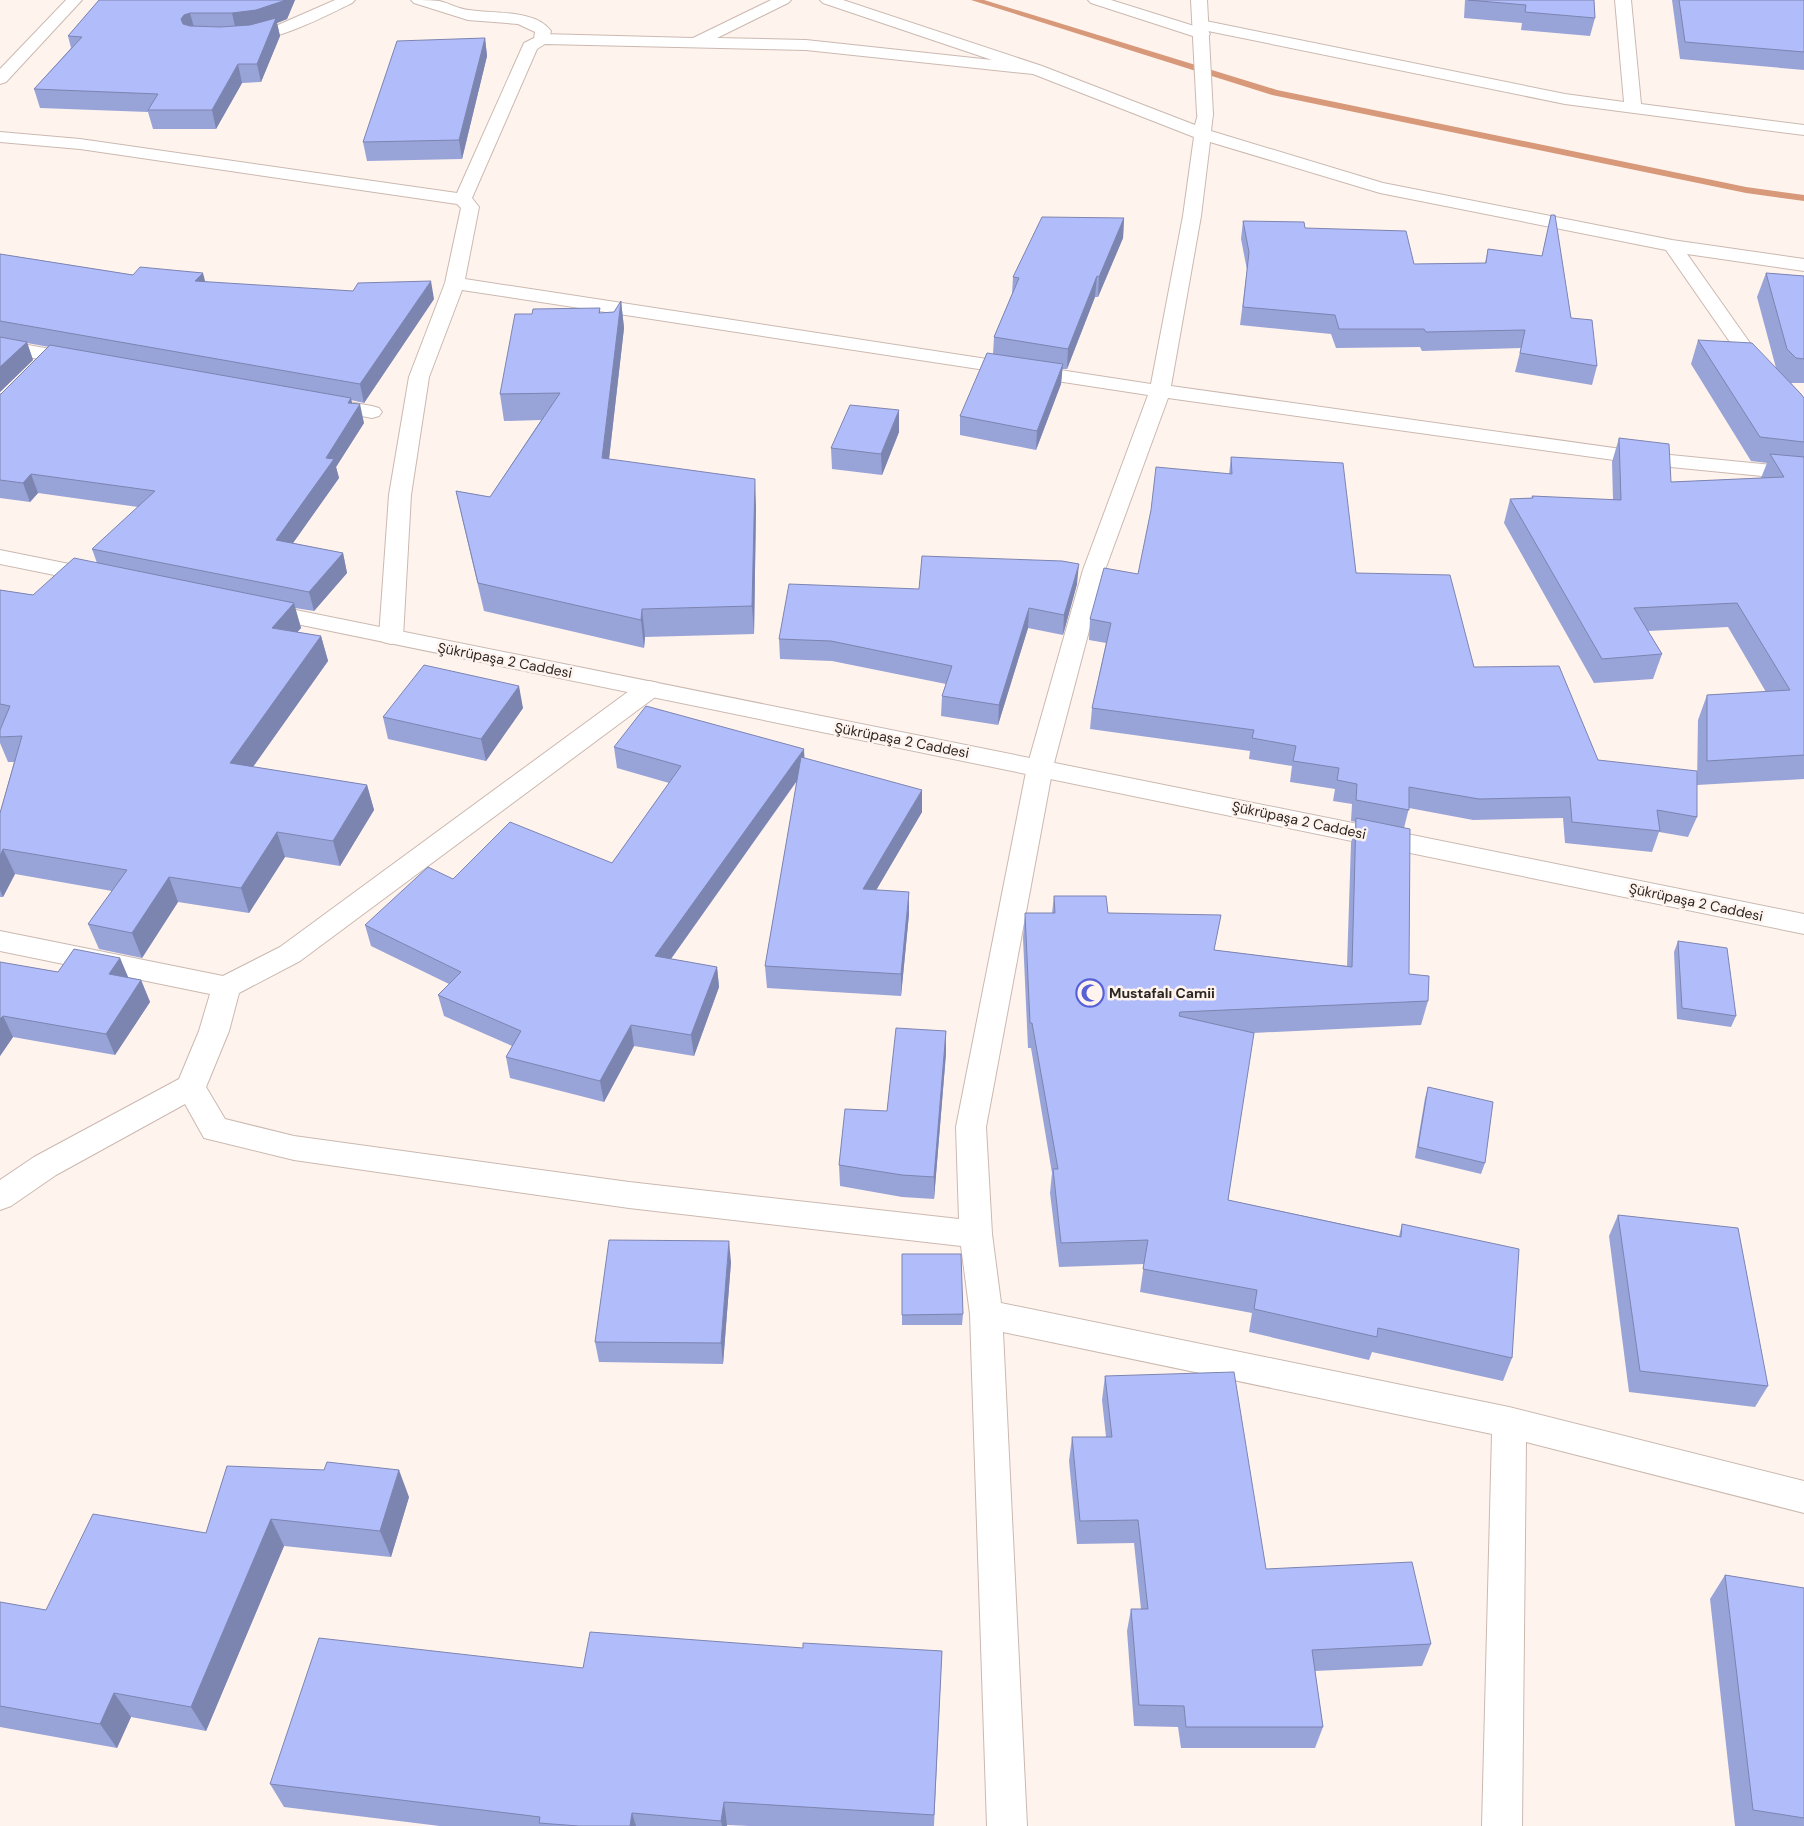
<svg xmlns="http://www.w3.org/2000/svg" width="1804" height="1826" font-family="'DM Sans',sans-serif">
<rect width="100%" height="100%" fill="#fff3ee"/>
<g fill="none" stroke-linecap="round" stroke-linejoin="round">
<path fill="#d79979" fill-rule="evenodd" d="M971 0H984L1277 90 1746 187 1804 195V201L1746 193 1272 95Z"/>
<g stroke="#cbb9b0" stroke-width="2">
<g id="lane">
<path d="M335 0H355L352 3C326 16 266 47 237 40L235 37 237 34 278 25Z"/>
<path d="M411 0C420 0 431 0 439 1 449 3 458 9 469 10 492 14 536 9 551 31L548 42H536L534 39 535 32 518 24 468 20 414 3Z"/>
</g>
</g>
<g stroke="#cbb9b0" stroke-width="2">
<g id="street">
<path d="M66 0H82L6 82 0 84V69Z"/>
<path d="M771 0H791L788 3 717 38 806 40 992 60 823 3 820 0H843L1042 66 1195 125 1199 110H1211L1213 114 1211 131 1383 183 1672 240 1804 259V271L1687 254 1762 360 1804 403V421L1797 419 1748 368 1666 250 1380 193 1210 142 1201 216 1171 386 1650 453 1804 468V480L1650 465 1168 398 1105 570 1053 767 986 1127 992 1234 1001 1303 1509 1407 1804 1481V1513L1526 1442 1522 1826H1482L1492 1434 1003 1332 1027 1826H987L970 1314 961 1246 629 1208 294 1160 204 1138 185 1104 56 1175 11 1206 0 1210V1180L34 1157 179 1079 199 1031 210 994 0 951V931L223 976 280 947 640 683 649 681 658 683 661 689 658 695 300 961 239 993 229 1031 206 1087 225 1119 294 1136 629 1182 959 1219 956 1127 1027 767 1083 570 1148 395 462 290 429 377 411 495 403 637 399 642 391 644 383 642 379 637 389 495 409 377 445 283 461 208 457 204 80 149 0 142V132L80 139 457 193 524 43 542 34 693 38ZM545 44 806 50 1033 74 1194 137 1183 216 1151 384 465 279 479 207 472 198 537 49Z"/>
<path d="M1088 0H1111L1194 26 1196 22 1201 20 1565 94 1624 102 1615 0H1631L1641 104 1804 125V135L1565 104 1208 31 1210 34 1208 37 1202 39 1091 3Z"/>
<path d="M0 340 78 354 85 356 88 360 85 364 78 366 0 352Z"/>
<path d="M325 398 372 406 379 408 382 412 379 416 372 418 318 408 315 404 318 400Z"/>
</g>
</g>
<g stroke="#cbb9b0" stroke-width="2">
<g id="secondary">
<path d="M1191 0H1207L1213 114 1211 118H1199L1197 114Z"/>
<path d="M0 550 99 570 107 572 110 577 107 582 99 584 0 564Z"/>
<path d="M261 603 1804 914V934L253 615 249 610 253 605Z"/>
</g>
</g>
<use href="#lane" fill="#fff" fill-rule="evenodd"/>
<use href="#street" fill="#fff" fill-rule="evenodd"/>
<use href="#secondary" fill="#fff" fill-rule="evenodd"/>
</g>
<g fill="#98a3d8">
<path d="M99 0H295L287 19 277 23 280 36 261 82 242 83 216 129H153L148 112 40 108 34 89 71 48 68 36Z"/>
<path d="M1465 0H1594L1595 18 1590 36 1521 30 1522 23 1464 18Z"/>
<path d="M1672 0H1804V70L1680 59Z"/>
<path d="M485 38 487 56 462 159 367 161 363 142Z"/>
<path d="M1551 215 1571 318 1597 366 1592 385 1515 372 1521 348 1422 351 1420 347 1336 348 1331 334 1240 325 1247 270 1241 239 1243 221 1305 228 1414 264 1485 263 1488 249 1542 256Z"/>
<path d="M1124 218 1123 238 1098 297H1095L1067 369H1062L1061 384 1036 450 960 435V416L993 354 994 337 1012 294 1013 277Z"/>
<path d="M0 254 133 275 205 282 434 299 364 403 351 400 352 403 364 423 336 467 339 478 293 543 343 553 347 573 314 611 295 608 301 628 297 632 321 636 328 661 253 767 367 785 374 810 340 866 285 857 249 913 178 902 142 958 99 949 88 924 112 891 15 874 3 897H0V813L14 762H8L0 743V730L1 728H0V590L33 595 97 563 92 549 138 507 38 493 30 502 0 498V394H1L49 347 27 343 33 360 0 392Z"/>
<path d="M1766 273 1804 276V383H1791L1804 398V779L1697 785 1698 720 1707 695 1766 692 1728 627 1648 631 1662 654 1653 679 1594 683 1504 523 1510 499 1532 498V496L1613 500 1612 462 1619 438 1671 482 1761 478 1767 463 1751 461 1691 364 1698 340 1776 368 1757 297Z"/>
<path d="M621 301 624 328 609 459 756 506 754 634 645 637 644 648 484 611 462 518 456 491 490 497 541 420 504 421 500 394 532 314 600 308V313L614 312Z"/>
<path d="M899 432 882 475 832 469 831 448Z"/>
<path d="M1231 457 1356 573 1474 667 1598 760 1697 817 1688 837 1659 832 1652 852 1565 843 1563 818 1473 820 1409 808 1404 828 1409 974 1428 1001 1421 1025 1253 1033 1228 1200 1399 1236 1402 1224 1512 1358 1503 1381 1372 1352 1369 1360 1249 1332 1252 1313 1140 1292 1144 1264 1059 1267 1050 1193 1052 1173 1031 1048H1028L1023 938 1025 913H1052L1054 896 1108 913 1214 950 1347 966 1351 843 1356 822 1351 821 1352 804 1333 801 1335 789 1290 782 1292 766 1249 759 1250 751 1090 729 1092 708 1106 643 1089 640 1090 619 1138 574 1229 474Z"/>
<path d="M1077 584 1063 635 1028 628 998 725 941 716 942 696 946 684 832 661 780 659 779 639 919 589Z"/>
<path d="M523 708 486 761 388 739 383 717Z"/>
<path d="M614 747 805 758 922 812 876 890 909 914 901 996 767 988 765 966 797 781 671 959 717 967 719 987 694 1056 634 1046 604 1102 510 1078 506 1057 512 1046 444 1016 438 995 449 984 371 946 365 925 453 879 612 863 669 783 617 768Z"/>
<path d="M1678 941 1736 1016 1731 1027 1677 1019 1674 952Z"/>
<path d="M120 958 128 978 141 980 150 1002 115 1055 13 1037 0 1056V962L58 972Z"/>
<path d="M946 1031V1053L934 1199 902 1197 840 1186 839 1165 887 1111Z"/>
<path d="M1428 1087 1485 1163 1481 1174 1415 1158 1425 1098Z"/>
<path d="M1618 1215 1768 1386 1755 1407 1629 1392 1609 1236Z"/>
<path d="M902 1254 963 1314 962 1325H902Z"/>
<path d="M731 1262 723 1364 599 1362 595 1342Z"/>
<path d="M1105 1376 1266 1569 1431 1644 1422 1666 1315 1671 1323 1727 1315 1748H1181L1178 1727 1134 1726 1127 1631 1131 1609H1141L1134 1543 1077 1544 1069 1461 1072 1437H1106L1102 1400Z"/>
<path d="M227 1466 409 1497 391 1557 284 1546 206 1731 131 1717 117 1748 0 1727V1602L46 1610 206 1533Z"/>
<path d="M1725 1575 1804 1588V1826H1735L1710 1599Z"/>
<path d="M803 1648 942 1651 934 1826H750L727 1825V1826H440L284 1807 270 1784 583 1668Z"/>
</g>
<g fill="#7c84b0">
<path d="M284 0H295L287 19 277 23 280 36 261 82 257 64 236 31 232 13Z"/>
<path d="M190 13 195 31 185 37 181 19 184 15Z"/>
<path d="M485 38 487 56 462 159 459 140Z"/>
<path d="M238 64 242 83 216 129 212 110Z"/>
<path d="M1124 218 1123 238 1098 297 1099 277Z"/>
<path d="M203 273 208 292 195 281Z"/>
<path d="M1097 276 1095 297 1067 369 1068 349Z"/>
<path d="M431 281 434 299 364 403 360 384Z"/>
<path d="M621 301 624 328 606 485 602 458Z"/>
<path d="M27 342 33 360 0 392V367Z"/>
<path d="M1063 364 1061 384 1036 450 1037 431Z"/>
<path d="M351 398 354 413 360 404 364 423 336 467 339 478 281 560 276 540 326 458 348 403Z"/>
<path d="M899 410V432L882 475 881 454Z"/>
<path d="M31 474 38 493 30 502 23 483Z"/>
<path d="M755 479 756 506 754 634 752 606Z"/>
<path d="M343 553 347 573 314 611 309 592Z"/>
<path d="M1079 564 1077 584 1063 635 1064 615Z"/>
<path d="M294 603 301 628 279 653 272 628Z"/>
<path d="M1029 608 1028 628 998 725 999 705Z"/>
<path d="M642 609 645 637 644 648 641 620Z"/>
<path d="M321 636 328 661 238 788 230 763Z"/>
<path d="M519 686 523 708 486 761 481 739Z"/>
<path d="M804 749 805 769 658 977 655 956Z"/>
<path d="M367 785 374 810 340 866 333 841Z"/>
<path d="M922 790V812L864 911 863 889Z"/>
<path d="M277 832 285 857 249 913 241 888Z"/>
<path d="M3 849 15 874 3 897 0 890V856Z"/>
<path d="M169 877 178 902 142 958 132 933Z"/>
<path d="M909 892V914L901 996V974Z"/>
<path d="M120 958 129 979 109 974Z"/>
<path d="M717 967 719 987 694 1056 691 1035Z"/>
<path d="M141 980 150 1002 115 1055 106 1034Z"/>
<path d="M3 1016 13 1037 0 1056V1019Z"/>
<path d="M631 1025 634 1046 604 1102 600 1081Z"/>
<path d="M946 1031V1053L934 1199V1177Z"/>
<path d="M729 1241 731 1262 723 1364 721 1343Z"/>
<path d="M399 1470 409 1497 391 1557 380 1531Z"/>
<path d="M271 1519 284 1546 206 1731 191 1707Z"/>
<path d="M114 1693 131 1717 117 1748 100 1724Z"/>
<path d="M724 1802 727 1825V1826H722L721 1821Z"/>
<path d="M632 1813 636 1826H630Z"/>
</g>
<g fill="#b1bdfb" stroke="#7c84b0">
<path d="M99 0H284L283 1 256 10 232 13H190L184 15 181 19 183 24 190 26 220 27 250 25 276 18 257 64H238L212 110H148L158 94 34 89 82 37 68 36Z"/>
<path d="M1468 0H1594L1595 18 1525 12 1526 5Z"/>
<path d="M1679 0H1804V52L1685 42Z"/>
<path d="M485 38 459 140 363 142 397 41Z"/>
<path d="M1551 215H1555L1571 318 1592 320 1597 366 1520 353 1525 330 1426 332 1424 329H1339L1335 315 1243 307 1249 252 1243 221 1304 222 1305 228 1406 231 1414 264 1486 263 1488 249 1542 256Z"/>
<path d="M1042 217 1124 218 1099 277 1097 276 1068 349 994 337 1019 278 1013 277Z"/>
<path d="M0 254 133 275 140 267 203 273 195 281 353 291 358 283 431 281 360 384 0 321Z"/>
<path d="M1766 273 1804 276V359L1796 358 1787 349Z"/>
<path d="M621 301 602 458 755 479 752 606 642 609 641 620 478 583 456 491 490 497 560 393 500 394 515 314H532L533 309 600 308 599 313 614 312Z"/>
<path d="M0 337 27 342 0 367Z"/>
<path d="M1698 340 1752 343 1801 394 1804 398V442L1760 437Z"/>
<path d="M50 345 351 398 348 403 360 404 326 458 334 459 276 540 343 553 309 592 92 549 155 491 31 474 23 483 0 480V394H1Z"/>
<path d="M987 353 1063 364 1037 431 960 416Z"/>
<path d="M850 405 899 410 881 454 831 448Z"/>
<path d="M1619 438 1669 444 1671 482 1784 477 1770 454 1804 457V755L1707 761V695L1790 690 1737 603 1634 608 1662 654 1602 659 1510 499 1533 498 1532 496 1621 500Z"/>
<path d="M1231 457 1343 463 1356 573 1450 575 1474 667 1559 666 1598 760 1697 771V817L1657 810 1660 831 1572 822 1570 797 1479 799 1409 787V810L1356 800 1357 784 1337 780 1339 768 1293 761 1296 746 1252 738 1254 730 1092 708 1111 623 1090 619 1104 568 1138 574 1151 510 1156 467 1232 474Z"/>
<path d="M922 556 1062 561 1079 564 1064 615 1029 608 999 705 942 696 952 666 831 641 779 639 789 584 919 589Z"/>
<path d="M74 558 294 603 272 628 321 636 230 763 367 785 333 841 277 832 241 888 169 877 132 933 88 924 127 870 3 849 0 856V813L22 736 0 737V730L10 706 0 704V590L33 595Z"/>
<path d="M424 665 519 686 481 739 383 717Z"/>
<path d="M646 706 804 749 655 956 717 967 691 1035 631 1025 600 1081 506 1057 521 1031 438 995 461 972 365 925 428 867 453 879 510 822 612 863 681 766 614 747Z"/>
<path d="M801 757 922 790 863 889 909 892 901 974 765 966Z"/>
<path d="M1356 818 1410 829 1409 974 1429 976 1428 1001 1180 1012 1179 1016 1254 1033 1228 1200 1401 1237 1402 1224 1519 1249 1512 1358 1378 1328 1377 1337 1254 1309 1257 1290 1143 1269 1148 1240 1061 1243 1053 1169H1058L1032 1023H1030L1025 913H1055L1054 896H1106L1108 913 1221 915 1214 950 1352 967Z"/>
<path d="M1678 941 1727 948 1736 1016 1682 1008Z"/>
<path d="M74 949 120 958 109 974 141 980 106 1034 3 1016 0 1019V962L58 972Z"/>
<path d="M896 1028 946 1031 934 1177 902 1175 839 1165 845 1109 887 1111Z"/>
<path d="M1428 1087 1493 1102 1485 1163 1418 1147Z"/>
<path d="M1618 1215 1738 1228 1768 1386 1640 1371Z"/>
<path d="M609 1240 729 1241 721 1343 595 1342Z"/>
<path d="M902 1254H961L963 1314 902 1315Z"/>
<path d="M1234 1372 1266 1569 1412 1562 1431 1644 1312 1650 1323 1727H1186L1184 1706 1139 1705 1131 1609H1148L1138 1520 1080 1521 1072 1437H1112L1105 1376Z"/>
<path d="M327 1462 399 1470 380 1531 271 1519 191 1707 114 1693 100 1724 0 1706V1602L46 1610 93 1514 206 1533 227 1466 324 1470Z"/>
<path d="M1725 1575 1804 1588V1818L1753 1810Z"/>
<path d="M590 1632 803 1648V1643L942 1651 934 1815 724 1802 721 1821 632 1813 630 1826H579L539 1823 540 1817 270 1784 319 1638 583 1668Z"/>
</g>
<defs>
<g id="mosque-ring" transform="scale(1.4375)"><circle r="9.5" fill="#fff3ee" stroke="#5760d7" stroke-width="1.5"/><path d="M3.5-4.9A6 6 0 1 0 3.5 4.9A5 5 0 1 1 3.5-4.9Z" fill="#5760d7"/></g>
</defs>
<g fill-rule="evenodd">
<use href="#mosque-ring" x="1090" y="993"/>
</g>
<g text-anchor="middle" stroke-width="5" stroke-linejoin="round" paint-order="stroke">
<g font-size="14" fill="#2c2622" stroke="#fff3ee">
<text transform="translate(505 660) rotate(11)" y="5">Şükrüpaşa 2 Caddesi</text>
<text transform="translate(902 740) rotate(11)" y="5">Şükrüpaşa 2 Caddesi</text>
<text transform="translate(1299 820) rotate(12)" y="5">Şükrüpaşa 2 Caddesi</text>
<text transform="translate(1696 902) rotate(12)" y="5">Şükrüpaşa 2 Caddesi</text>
</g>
<g font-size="14" font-weight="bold" fill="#2c2622" stroke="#fff3ee" text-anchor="start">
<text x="1109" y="998">Mustafalı Camii</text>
</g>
</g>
</svg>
